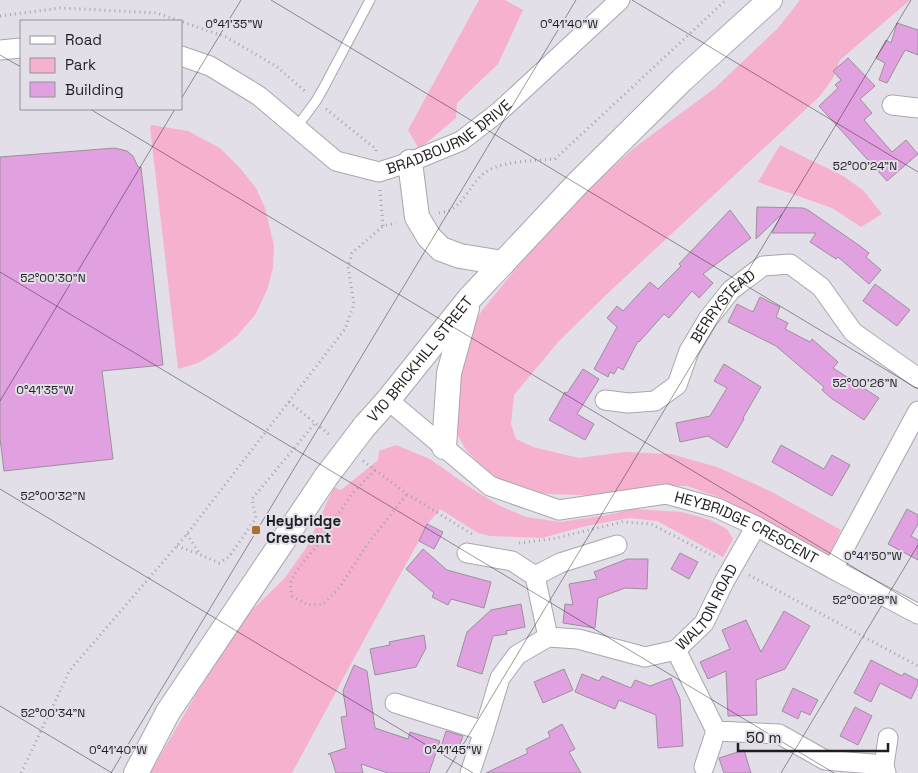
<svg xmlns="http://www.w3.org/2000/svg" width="918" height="773" font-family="'Space Grotesk',sans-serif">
<rect width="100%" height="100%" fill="#e2dfe8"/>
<g fill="#f6b1ce">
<path d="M479 0H505L523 10 498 64 457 103 456 118 419 149 408 130Z"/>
<path d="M800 0H910L840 60 833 78 820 96 608 293 559 341 514 395 511 424 516 439 533 447 579 458 625 452 671 454 717 467 770 491 841 530 829 555 721 498 687 486H650L600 495H576L547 494 525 489 500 480 480 464 466 450 456 432 454 377 464 342 481 312 547 230 585 192 634 148 715 88 778 28Z"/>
<path d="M152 125 188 131 220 148 239 167 256 188 265 208 274 245 273 268 267 290 255 315 236 337 216 352 198 363 178 369 150 127Z"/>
<path d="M780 145 843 176 863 190 882 214 861 227 832 208 758 182Z"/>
<path d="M396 445 430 459 468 486 498 505 526 517 560 522 607 515 634 509 682 512 710 520 727 529 733 539 723 557 657 521 629 518 586 526 542 538 490 536 478 533 440 509 430 521 371 627 292 773H150L198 691 248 614 284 579 306 548 334 487 341 490 378 460 379 451Z"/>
</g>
<g fill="#e1a1e0" stroke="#999299">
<path d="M897 23 918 30V55L905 50 887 83 879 80 885 63 876 58 886 40 891 43Z"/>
<path d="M848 58 875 86 860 99 872 113 864 120 892 152 906 140 918 154 887 181 819 106 838 88 835 85 841 80 833 71Z"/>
<path d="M115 148 127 151 133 156 138 167H141L163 365 102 371 113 459 4 471 0 438V157Z"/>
<path d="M757 207 803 208 808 210 860 246 869 253 866 257 881 270 869 284 838 257 836 259 810 242 816 233H772L782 214 756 239Z"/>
<path d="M730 210 751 238 703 274 713 283 699 298 692 291 669 318 664 314 639 342 638 341 623 370 618 367 614 374 610 372 608 377 594 369 617 327 607 318 617 306 623 311 650 282 658 289 681 266 679 264Z"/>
<path d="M875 284 910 310 897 326 863 301Z"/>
<path d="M760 297 780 307 776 317 788 323 785 329 810 342 812 339 838 362 833 368 879 398 864 420 831 398 822 390 824 387 776 346 728 322 737 304 753 312Z"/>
<path d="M724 364 761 387 743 418 744 419 727 448 708 436 680 442 676 423 710 416 727 388 714 381Z"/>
<path d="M583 369 599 379 577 414 594 424 585 440 549 420 565 392 567 393Z"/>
<path d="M781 445 824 469 832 455 850 465 832 496 772 462Z"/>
<path d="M907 509 918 515V524L911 536 918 540V560L888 544Z"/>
<path d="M427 524 443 532 434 549 419 541Z"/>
<path d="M423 549 447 570 491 582 484 608 451 599 448 605 432 597 434 593 406 569Z"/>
<path d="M680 553 698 562 689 579 671 569Z"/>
<path d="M627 559H648L647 589 625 588 598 598 595 628 563 623 565 604 573 605 569 584 597 579 594 572Z"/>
<path d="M521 604 525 627 506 631 507 634 493 636 482 674 457 666 467 632 491 610Z"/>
<path d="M784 611 810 626 785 669 756 680 757 715 728 716 726 671 708 679 700 662 730 649 722 630 746 620 761 652Z"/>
<path d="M424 635 426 648 416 667 375 675 370 649 390 645 389 642Z"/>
<path d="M871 660 902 676 904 673 918 680V684L911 699 880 683 871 702 854 693Z"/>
<path d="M354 665 367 671 375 728 408 739 410 732 440 741 429 773H388L361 764 363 773H336L330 754H328L346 748 341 717 347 716 343 691Z"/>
<path d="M564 669 573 690 543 703 534 682Z"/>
<path d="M582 674 599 681 602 676 631 688 635 680 650 686 671 678 680 699 683 746 658 748 656 715 619 700 615 709 575 692Z"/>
<path d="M793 688 818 700 810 715 801 711 798 719 782 711Z"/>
<path d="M855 707 872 716 858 745 840 736Z"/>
<path d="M562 724 575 749 569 752 581 773H486L528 753 526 749 550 737 548 732Z"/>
<path d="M446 731 463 736 457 752 441 747Z"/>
<path d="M744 750 751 773H724L719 758Z"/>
</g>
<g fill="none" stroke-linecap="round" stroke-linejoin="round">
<g stroke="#aaa6af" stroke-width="11">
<path id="service" d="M296 128 316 101 324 87 370 0"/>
</g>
<g stroke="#aaa6af" stroke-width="21">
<g id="minor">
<path d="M0 50 21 48"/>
<path id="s1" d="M181 56 210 66 259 96 336 161 379 172 410 162 461 141 500 111 620 0"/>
<path d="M892 105 918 108"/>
<path id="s2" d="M388 400 490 486 559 510 666 494 717 508 756 526 833 569 918 614"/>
<path id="s3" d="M605 400 628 403 655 401 677 385 689 351 708 319 731 290 763 266 790 264 821 287 853 332 918 378"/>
<path d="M467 553 512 561 535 576 560 563 617 545"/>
<path d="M833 569 918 411"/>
<path d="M535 576 548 637"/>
<path d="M676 650 716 731 779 734 825 760 884 765 886 773"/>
<path d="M395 703 484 731"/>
<path d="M884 765 888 738"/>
<path d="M704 767 716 731"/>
<path id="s4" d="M470 773 484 731 500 678 517 655 548 637 578 639 645 657 676 650 704 623 724 582 756 526"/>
</g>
</g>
<g stroke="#aaa6af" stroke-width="26">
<g id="tertiary">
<path d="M410 162 417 217 429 237 441 249 460 256 503 263"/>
<path id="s5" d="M364 427 388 400 469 299 578 183 682 80 770 0"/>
<path d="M444 447 449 373 467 308"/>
<path d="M136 773 168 712 326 477"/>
</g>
</g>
<g stroke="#a5a3aa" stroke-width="3" stroke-dasharray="1 4" stroke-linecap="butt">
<path d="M0 16 60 8 157 13 226 37 276 66 306 92"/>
<path d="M326 109 376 149V151"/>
<path d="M380 190 383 226"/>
<path d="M439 213C442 212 447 212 450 210 463 204 471 185 481 176 497 160 534 161 555 159L726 0"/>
<path d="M289 402 330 435"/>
<path d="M363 461 407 494 472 534"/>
<path d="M375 470 351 495 316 547 297 570 290 583 292 596 308 605 323 604 340 587 366 546 407 494"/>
<path d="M187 534 199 553"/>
<path d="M519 543 552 539 622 522 651 524 717 558"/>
<path d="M177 546 199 554 219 563 229 557 256 518 252 499 315 423"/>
<path d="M749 575 918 666"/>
<path d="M21 773 70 670 187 534 345 329 354 304 348 267 352 253 383 226 396 223"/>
</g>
<use href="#service" stroke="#fff" stroke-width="9"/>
<use href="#minor" stroke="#fff" stroke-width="19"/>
<use href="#tertiary" stroke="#fff" stroke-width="24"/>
<g stroke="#aaa6af" stroke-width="26" stroke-linecap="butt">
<path id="tertiary-bridge" d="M326 477 364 427"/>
</g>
<use href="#tertiary-bridge" stroke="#fff" stroke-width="24"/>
</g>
<path fill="none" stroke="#1f1e22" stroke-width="1" stroke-opacity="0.45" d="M271 0 918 389M632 0 918 172M0 55 21 67M181 99 241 0M90 109 918 606M0 272 834 773M0 401 175 109M0 489 473 773M0 706 112 773M111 773 576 0M446 773 911 0M781 773 918 545"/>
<rect fill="#aa7030" stroke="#e2dfe8" stroke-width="2" x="251" y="525" width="10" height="10" rx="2.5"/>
<g text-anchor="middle" stroke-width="4" stroke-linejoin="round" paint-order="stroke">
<g font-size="15" fill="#1f1e22" stroke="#e2dfe8">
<text dy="5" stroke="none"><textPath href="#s1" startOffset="312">BRADBOURNE DRIVE</textPath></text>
<text dy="5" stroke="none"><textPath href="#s3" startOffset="170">BERRYSTEAD</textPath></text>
<text dy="5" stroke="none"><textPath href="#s5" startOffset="88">V10 BRICKHILL STREET</textPath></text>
<text dy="5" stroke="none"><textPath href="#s2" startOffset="402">HEYBRIDGE CRESCENT</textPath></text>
<text dy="5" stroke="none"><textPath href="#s4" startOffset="349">WALTON ROAD</textPath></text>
</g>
<g font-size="15" font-weight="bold" fill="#1f1e22" stroke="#e2dfe8" text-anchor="start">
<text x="266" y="526">Heybridge<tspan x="266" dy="17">Crescent</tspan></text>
</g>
</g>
<g font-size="12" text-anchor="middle" fill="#1f1e22" stroke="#e2dfe8" stroke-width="4" stroke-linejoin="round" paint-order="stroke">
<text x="234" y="28">0°41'35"W</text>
<text x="569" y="28">0°41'40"W</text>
<text x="865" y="170">52°00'24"N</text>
<text x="53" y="282">52°00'30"N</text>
<text x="865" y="387">52°00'26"N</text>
<text x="45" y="394">0°41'35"W</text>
<text x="53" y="500">52°00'32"N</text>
<text x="873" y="560">0°41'50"W</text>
<text x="865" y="604">52°00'28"N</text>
<text x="53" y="717">52°00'34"N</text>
<text x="118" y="754">0°41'40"W</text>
<text x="453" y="754">0°41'45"W</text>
</g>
<rect x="20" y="20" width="162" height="90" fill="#e2dfe8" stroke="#949299"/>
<rect x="30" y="36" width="25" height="8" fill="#ffffff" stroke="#949299"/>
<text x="65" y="45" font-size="15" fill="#1f1e22">Road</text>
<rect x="30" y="58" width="25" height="15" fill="#f6b1ce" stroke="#949299"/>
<text x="65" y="70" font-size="15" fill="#1f1e22">Park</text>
<rect x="30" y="82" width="25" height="15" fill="#e1a1e0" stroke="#949299"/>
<text x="65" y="95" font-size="15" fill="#1f1e22">Building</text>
<path d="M738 743v8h150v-8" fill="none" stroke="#1f1e22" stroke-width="2.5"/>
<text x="746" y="743" font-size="15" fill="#1f1e22" stroke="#e2dfe8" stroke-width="4" paint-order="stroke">50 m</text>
</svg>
